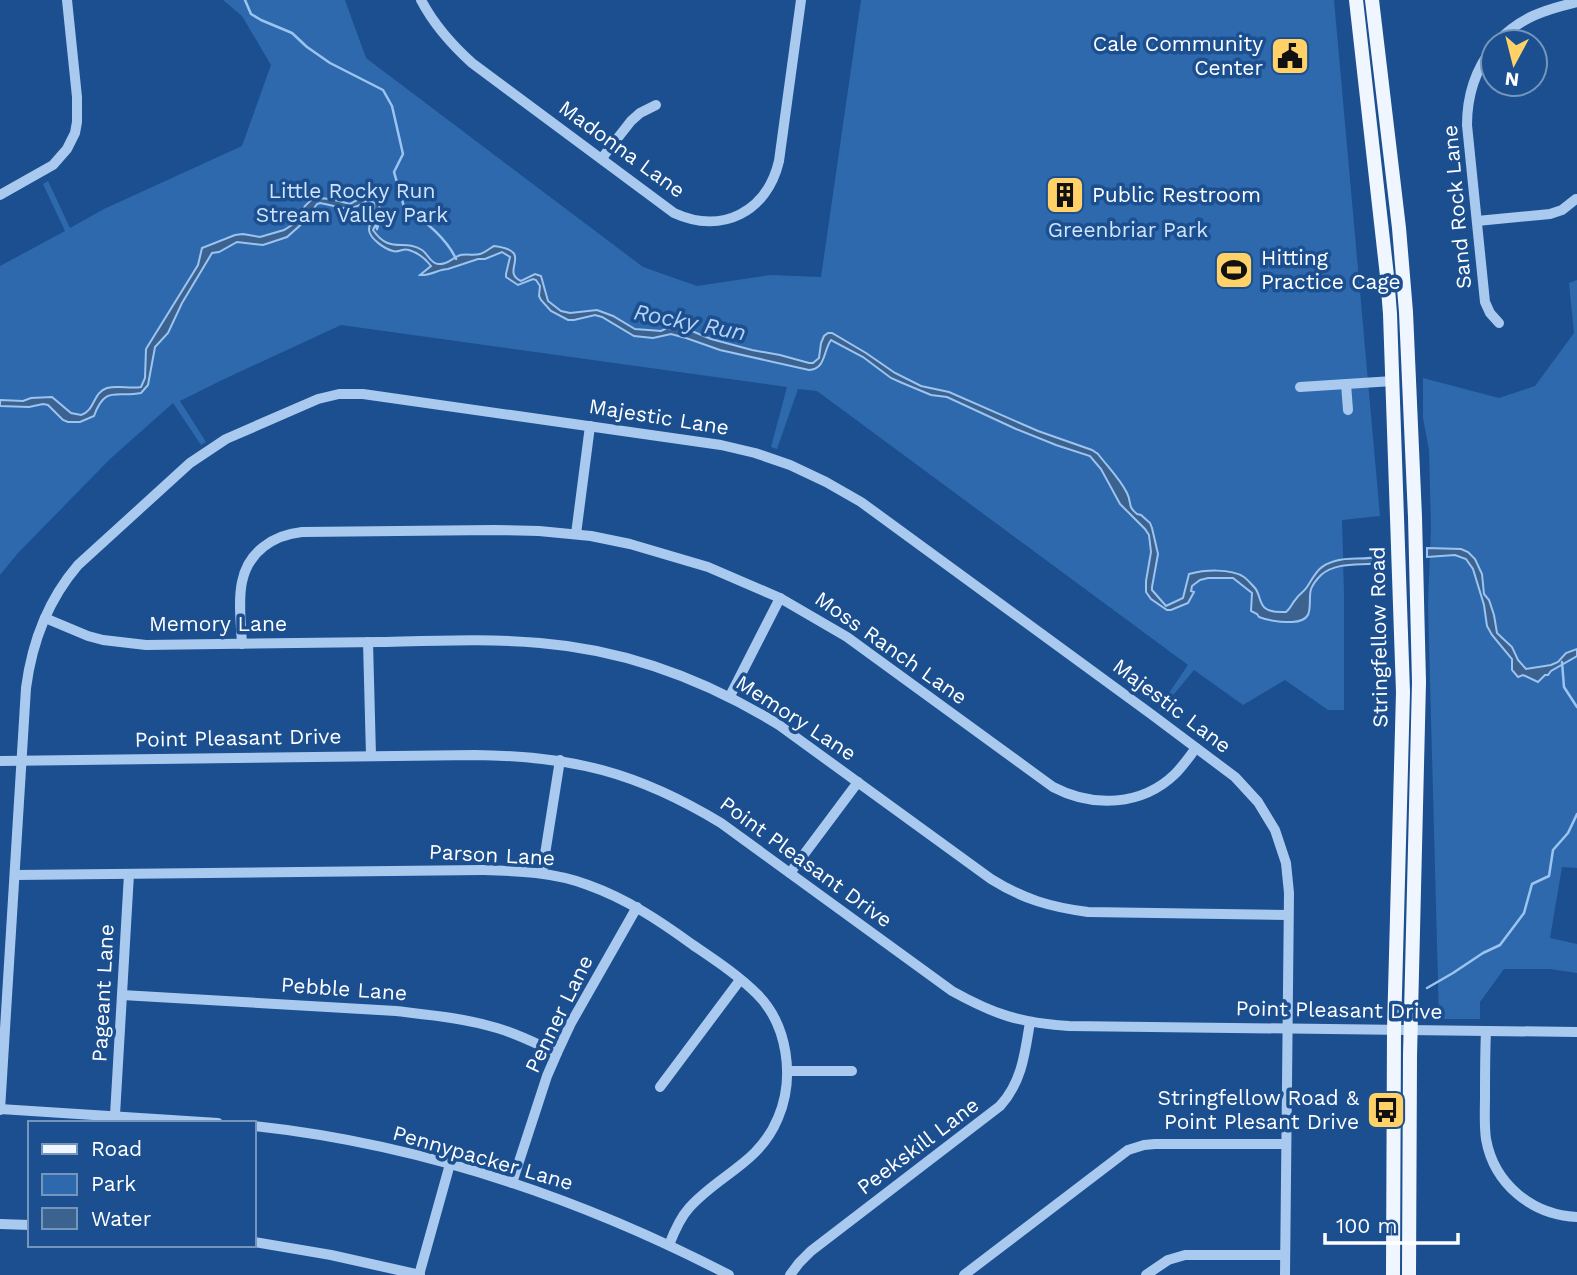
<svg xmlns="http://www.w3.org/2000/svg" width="1577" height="1275" font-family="'Work Sans',sans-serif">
<rect width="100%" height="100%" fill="#1b4f8f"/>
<g fill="#2e69ad">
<path d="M223 0H345L366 58 643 267 697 286 770 275 821 277 861 0H1334L1380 516 1342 520 1344 595V710H1328L1285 680 1243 705 1194 670 1160 711 1158 709 1188 665 817 391 798 389 777 449 771 447 787 387 341 325 220 381 180 401 206 442 201 445 173 403 110 459 18 553 0 575V266L65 231 43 184 48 181 70 228 104 209 242 146 271 65 242 16Z"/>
<path d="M1577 280V868L1562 867 1550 938 1577 944V973L1550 969H1504L1480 1002V1019H1439L1428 604 1431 529 1429 450 1423 418V378L1499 398 1535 386 1574 333 1569 283Z"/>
</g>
<g fill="#3c6290" stroke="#9cc4f0" stroke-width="2">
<path d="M363 197H370L379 203 381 215 377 230 376 224 373 230C390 255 404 238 422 250 428 254 430 263 438 264 447 265 451 259 458 256 465 253 473 256 480 254 485 253 490 248 494 246 536 251 499 271 521 281L535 274 541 276 548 301 561 311 570 313 597 310 613 316 635 329 661 331 667 328 687 329 711 339 752 350 780 355 809 363H813L819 358 821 343 824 336 828 333H832L866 353 895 373 921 386 949 392 1038 431 1092 450 1098 454C1108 467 1120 479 1127 493 1132 503 1127 506 1137 514L1141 515 1150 523 1152 528 1158 554 1152 587V590L1166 606 1183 598 1189 574C1204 570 1230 568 1244 577 1247 579 1252 585 1255 588 1260 594 1259 603 1265 608 1271 613 1280 612 1286 612 1291 608 1292 603 1296 599 1299 594 1304 592 1307 587 1316 573 1318 566 1335 561 1350 556 1365 561 1380 556V563C1361 566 1337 561 1321 575 1317 579 1313 584 1311 589 1307 603 1317 621 1292 622 1280 622 1269 621 1259 617L1257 614 1251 611 1252 593 1233 578H1208L1200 580 1192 586 1191 591 1194 592 1188 603 1171 610H1167L1151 599 1146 592V581L1151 552 1149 535 1145 529 1120 504 1101 469 1090 456 1056 445 1016 429 947 397 931 395 900 382 891 378 863 357 831 340C823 351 826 369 809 370L720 350 686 338 671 334 653 338 634 336 602 317 595 315 574 320H568L551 311 541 300 539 296 540 286 536 280 533 279 518 285 506 277V274L510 257 502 252 485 259H478L448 269C439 269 430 276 420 275L431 266C425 258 419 253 409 250 402 248 399 253 393 251 385 249 370 239 369 230 369 221 376 213 374 203L368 200C347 214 343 207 320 203L317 204 305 221 287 237 263 245 237 242 219 252 212 253 182 303 168 333 155 347 148 385 141 393C116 398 105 385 94 416L80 422H68L63 420 48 405 43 404 29 407 0 406V400L23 401 31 398 52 397 71 413 81 415C95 411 93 392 107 388 118 385 130 389 141 387L145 378 146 349 198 265 202 248 235 235 243 234 260 237 284 230 295 223 305 206 311 200 317 198 331 199 350 204Z"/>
<path d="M1427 548 1461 549 1468 552 1475 559 1482 574 1484 594 1489 600 1494 615 1497 633 1512 647 1518 660 1526 669 1551 665 1558 662 1566 653 1577 649V656L1551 671 1548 675H1545L1538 682 1523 675 1518 677 1512 670V659L1492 635 1487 626 1484 605 1473 569 1466 559 1455 555 1427 557Z"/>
</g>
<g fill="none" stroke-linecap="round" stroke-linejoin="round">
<g stroke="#9cc4f0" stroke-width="2.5">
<path d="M245 0 251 14 261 20 292 33 307 47 330 63 383 90 392 106 403 154 394 172 404 207C424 220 446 237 456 259"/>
<path d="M1562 662 1564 687 1577 707"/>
<path d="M1427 988 1453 973 1483 953 1500 945 1524 913 1532 884 1549 876 1553 850 1568 833 1577 814"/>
</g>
<g stroke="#a9c9ee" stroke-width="10">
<path d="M421 0C434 25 451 44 472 63L674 213C722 235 767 212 779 161L801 0"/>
<path d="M1497 42C1521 17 1544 10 1577 2"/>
<path d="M1493 47C1475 70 1467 97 1467 125L1485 302 1490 313 1499 323"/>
<path d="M602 158 631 121 640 113 656 105"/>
<path d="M0 195 53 165 67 149 75 133 77 122V97L67 0"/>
<path d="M1477 221 1550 214 1562 210 1576 199"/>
<path d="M1346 384 1348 410"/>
<path d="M1300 387 1393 381"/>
<path d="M576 534 590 426"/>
<path d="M45 618 88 636 103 640 146 645C224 644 302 643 380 642 433 641 487 638 540 643 626 650 706 680 779 725L991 879C1023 899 1050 907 1088 912L1288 915"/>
<path d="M368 642 371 756"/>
<path d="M242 644C241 624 238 601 242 582 248 552 273 535 302 532L494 530 539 531 591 536 630 544 708 567 780 598 847 637 1053 787C1093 808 1142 806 1175 774 1183 766 1189 757 1196 748"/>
<path d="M730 696 780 598"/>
<path d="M0 761 475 755C572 756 637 772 721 823L952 991C995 1015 1021 1023 1069 1026L1577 1032"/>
<path d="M542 873 560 760"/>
<path d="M790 873 858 782"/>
<path d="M15 875 483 870C518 871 554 872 588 885 627 899 660 921 693 945 715 960 738 975 757 994 788 1025 795 1078 778 1118 759 1164 719 1174 689 1208 680 1218 674 1232 669 1245"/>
<path d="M122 995 396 1011C430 1015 464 1018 497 1028 518 1034 537 1044 557 1053"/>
<path d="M1486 1031C1485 1053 1485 1074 1485 1096 1485 1110 1484 1125 1486 1139 1494 1184 1532 1215 1577 1217"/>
<path d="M787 1071H852"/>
<path d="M660 1087 740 980"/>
<path d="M0 1109 218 1123"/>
<path d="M0 1110 26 688C32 642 48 600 78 565L190 463 226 439 318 399 339 394H363L721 445 755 453 790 465 826 482 861 502 1151 714 1235 777 1258 802 1275 830 1286 863 1289 893 1285 1275"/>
<path d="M115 1115 129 874"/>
<path d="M254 1126C421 1144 580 1198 729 1275"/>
<path d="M512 1183 547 1076 557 1053 571 1023 637 907"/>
<path d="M0 1224 30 1225"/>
<path d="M254 1242 331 1255 420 1275"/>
<path d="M419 1275 450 1164"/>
<path d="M790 1275 799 1263 811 1251 1000 1106C1022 1082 1025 1053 1030 1022"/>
<path d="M964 1275 1128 1150 1144 1145 1155 1144H1286"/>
<path d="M1146 1275 1168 1260 1185 1255H1285"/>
</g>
<g stroke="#f0f6ff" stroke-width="14">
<path d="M1356 0 1387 276 1390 314 1403 692 1394 1030 1393 1275"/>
<path d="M1372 0 1399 228 1406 312 1415 517 1419 682 1410 1056 1409 1275"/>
</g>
</g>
<defs>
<g id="civic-square" transform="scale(2.0125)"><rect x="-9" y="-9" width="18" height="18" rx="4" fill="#ffd166" stroke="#1b4f8f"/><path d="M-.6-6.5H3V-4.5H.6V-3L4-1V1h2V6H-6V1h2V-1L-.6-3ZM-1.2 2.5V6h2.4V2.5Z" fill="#111"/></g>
<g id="building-square" transform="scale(2.0125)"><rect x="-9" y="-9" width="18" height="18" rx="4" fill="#ffd166" stroke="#1b4f8f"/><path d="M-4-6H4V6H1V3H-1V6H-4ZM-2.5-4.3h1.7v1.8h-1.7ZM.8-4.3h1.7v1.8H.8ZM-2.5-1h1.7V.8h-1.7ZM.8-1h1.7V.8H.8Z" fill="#111"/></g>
<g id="stadium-square" transform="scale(2.0125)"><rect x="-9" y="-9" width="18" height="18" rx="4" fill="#ffd166" stroke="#1b4f8f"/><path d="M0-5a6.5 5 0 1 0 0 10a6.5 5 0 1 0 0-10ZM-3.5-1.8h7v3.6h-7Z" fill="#111"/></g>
<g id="bus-square" transform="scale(2.0125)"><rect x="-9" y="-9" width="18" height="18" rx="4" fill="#ffd166" stroke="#1b4f8f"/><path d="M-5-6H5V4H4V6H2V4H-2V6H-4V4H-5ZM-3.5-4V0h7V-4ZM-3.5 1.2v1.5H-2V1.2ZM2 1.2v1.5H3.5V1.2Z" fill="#111"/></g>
</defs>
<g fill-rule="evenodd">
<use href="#civic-square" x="1290" y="56"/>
<use href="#building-square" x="1065" y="195"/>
<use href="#stadium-square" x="1234" y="270"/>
<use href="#bus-square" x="1386" y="1110"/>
</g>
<g text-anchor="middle" stroke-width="7" stroke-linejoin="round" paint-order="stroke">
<g font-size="21" fill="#fff" stroke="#1b4f8f" text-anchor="end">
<text x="1263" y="51">Cale Community<tspan x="1263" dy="24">Center</tspan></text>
<text x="1092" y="202" text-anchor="start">Public Restroom</text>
<text x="1261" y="265" text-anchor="start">Hitting<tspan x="1261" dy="24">Practice Cage</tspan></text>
<text x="1359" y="1105">Stringfellow Road &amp;<tspan x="1359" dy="24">Point Plesant Drive</tspan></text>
</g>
<g font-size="21" fill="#fff" stroke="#1b4f8f">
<text transform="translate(622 149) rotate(36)" y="7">Madonna Lane</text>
<text transform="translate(1457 207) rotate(-95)" y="7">Sand Rock Lane</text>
<text transform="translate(659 417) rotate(9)" y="7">Majestic Lane</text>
<text x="218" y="631">Memory Lane</text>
<text transform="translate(1379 637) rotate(-91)" y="7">Stringfellow Road</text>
<text transform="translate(891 648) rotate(35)" y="7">Moss Ranch Lane</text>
<text transform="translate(1172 706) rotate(37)" y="7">Majestic Lane</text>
<text transform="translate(796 718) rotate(33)" y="7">Memory Lane</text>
<text transform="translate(238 738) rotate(-1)" y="7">Point Pleasant Drive</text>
<text transform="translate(492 855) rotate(3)" y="7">Parson Lane</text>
<text transform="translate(806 862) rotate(36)" y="7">Point Pleasant Drive</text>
<text transform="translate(344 989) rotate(4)" y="7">Pebble Lane</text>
<text transform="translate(103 993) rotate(-87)" y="7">Pageant Lane</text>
<text transform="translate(1339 1010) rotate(1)" y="7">Point Pleasant Drive</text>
<text transform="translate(559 1014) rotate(-64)" y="7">Penner Lane</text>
<text transform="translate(918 1146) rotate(-37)" y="7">Peekskill Lane</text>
<text transform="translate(483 1158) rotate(16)" y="7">Pennypacker Lane</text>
</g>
<g font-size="21" fill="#cfe3fa" stroke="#1b4f8f">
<text x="352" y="198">Little Rocky Run<tspan x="352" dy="24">Stream Valley Park</tspan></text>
<text x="1128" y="237">Greenbriar Park</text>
</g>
<g font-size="23" font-style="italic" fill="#b5d3f5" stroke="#1b4f8f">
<text transform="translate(690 322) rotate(11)" y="8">Rocky Run</text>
</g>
</g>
<rect x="28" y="1121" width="228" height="126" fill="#1b4f8f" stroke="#7695bc" stroke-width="2"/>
<rect x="42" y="1144" width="35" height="10" fill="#f0f6ff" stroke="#7695bc" stroke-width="2"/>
<text x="91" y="1156" font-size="21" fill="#ffffff">Road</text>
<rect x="42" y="1174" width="35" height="21" fill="#2e69ad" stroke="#7695bc" stroke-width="2"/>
<text x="91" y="1191" font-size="21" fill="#ffffff">Park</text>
<rect x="42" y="1208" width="35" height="21" fill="#3c6290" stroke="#7695bc" stroke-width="2"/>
<text x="91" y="1226" font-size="21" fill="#ffffff">Water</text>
<g transform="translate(1514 63) rotate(187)"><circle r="33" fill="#1b4f8f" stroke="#7695bc" stroke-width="2"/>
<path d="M0-5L12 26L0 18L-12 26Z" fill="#ffd166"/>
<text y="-10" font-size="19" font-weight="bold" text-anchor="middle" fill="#ffffff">N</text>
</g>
<path d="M1325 1233v10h133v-10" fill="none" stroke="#ffffff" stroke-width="3.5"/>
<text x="1336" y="1233" font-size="21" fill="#ffffff" stroke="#1b4f8f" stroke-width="5" paint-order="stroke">100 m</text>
</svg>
